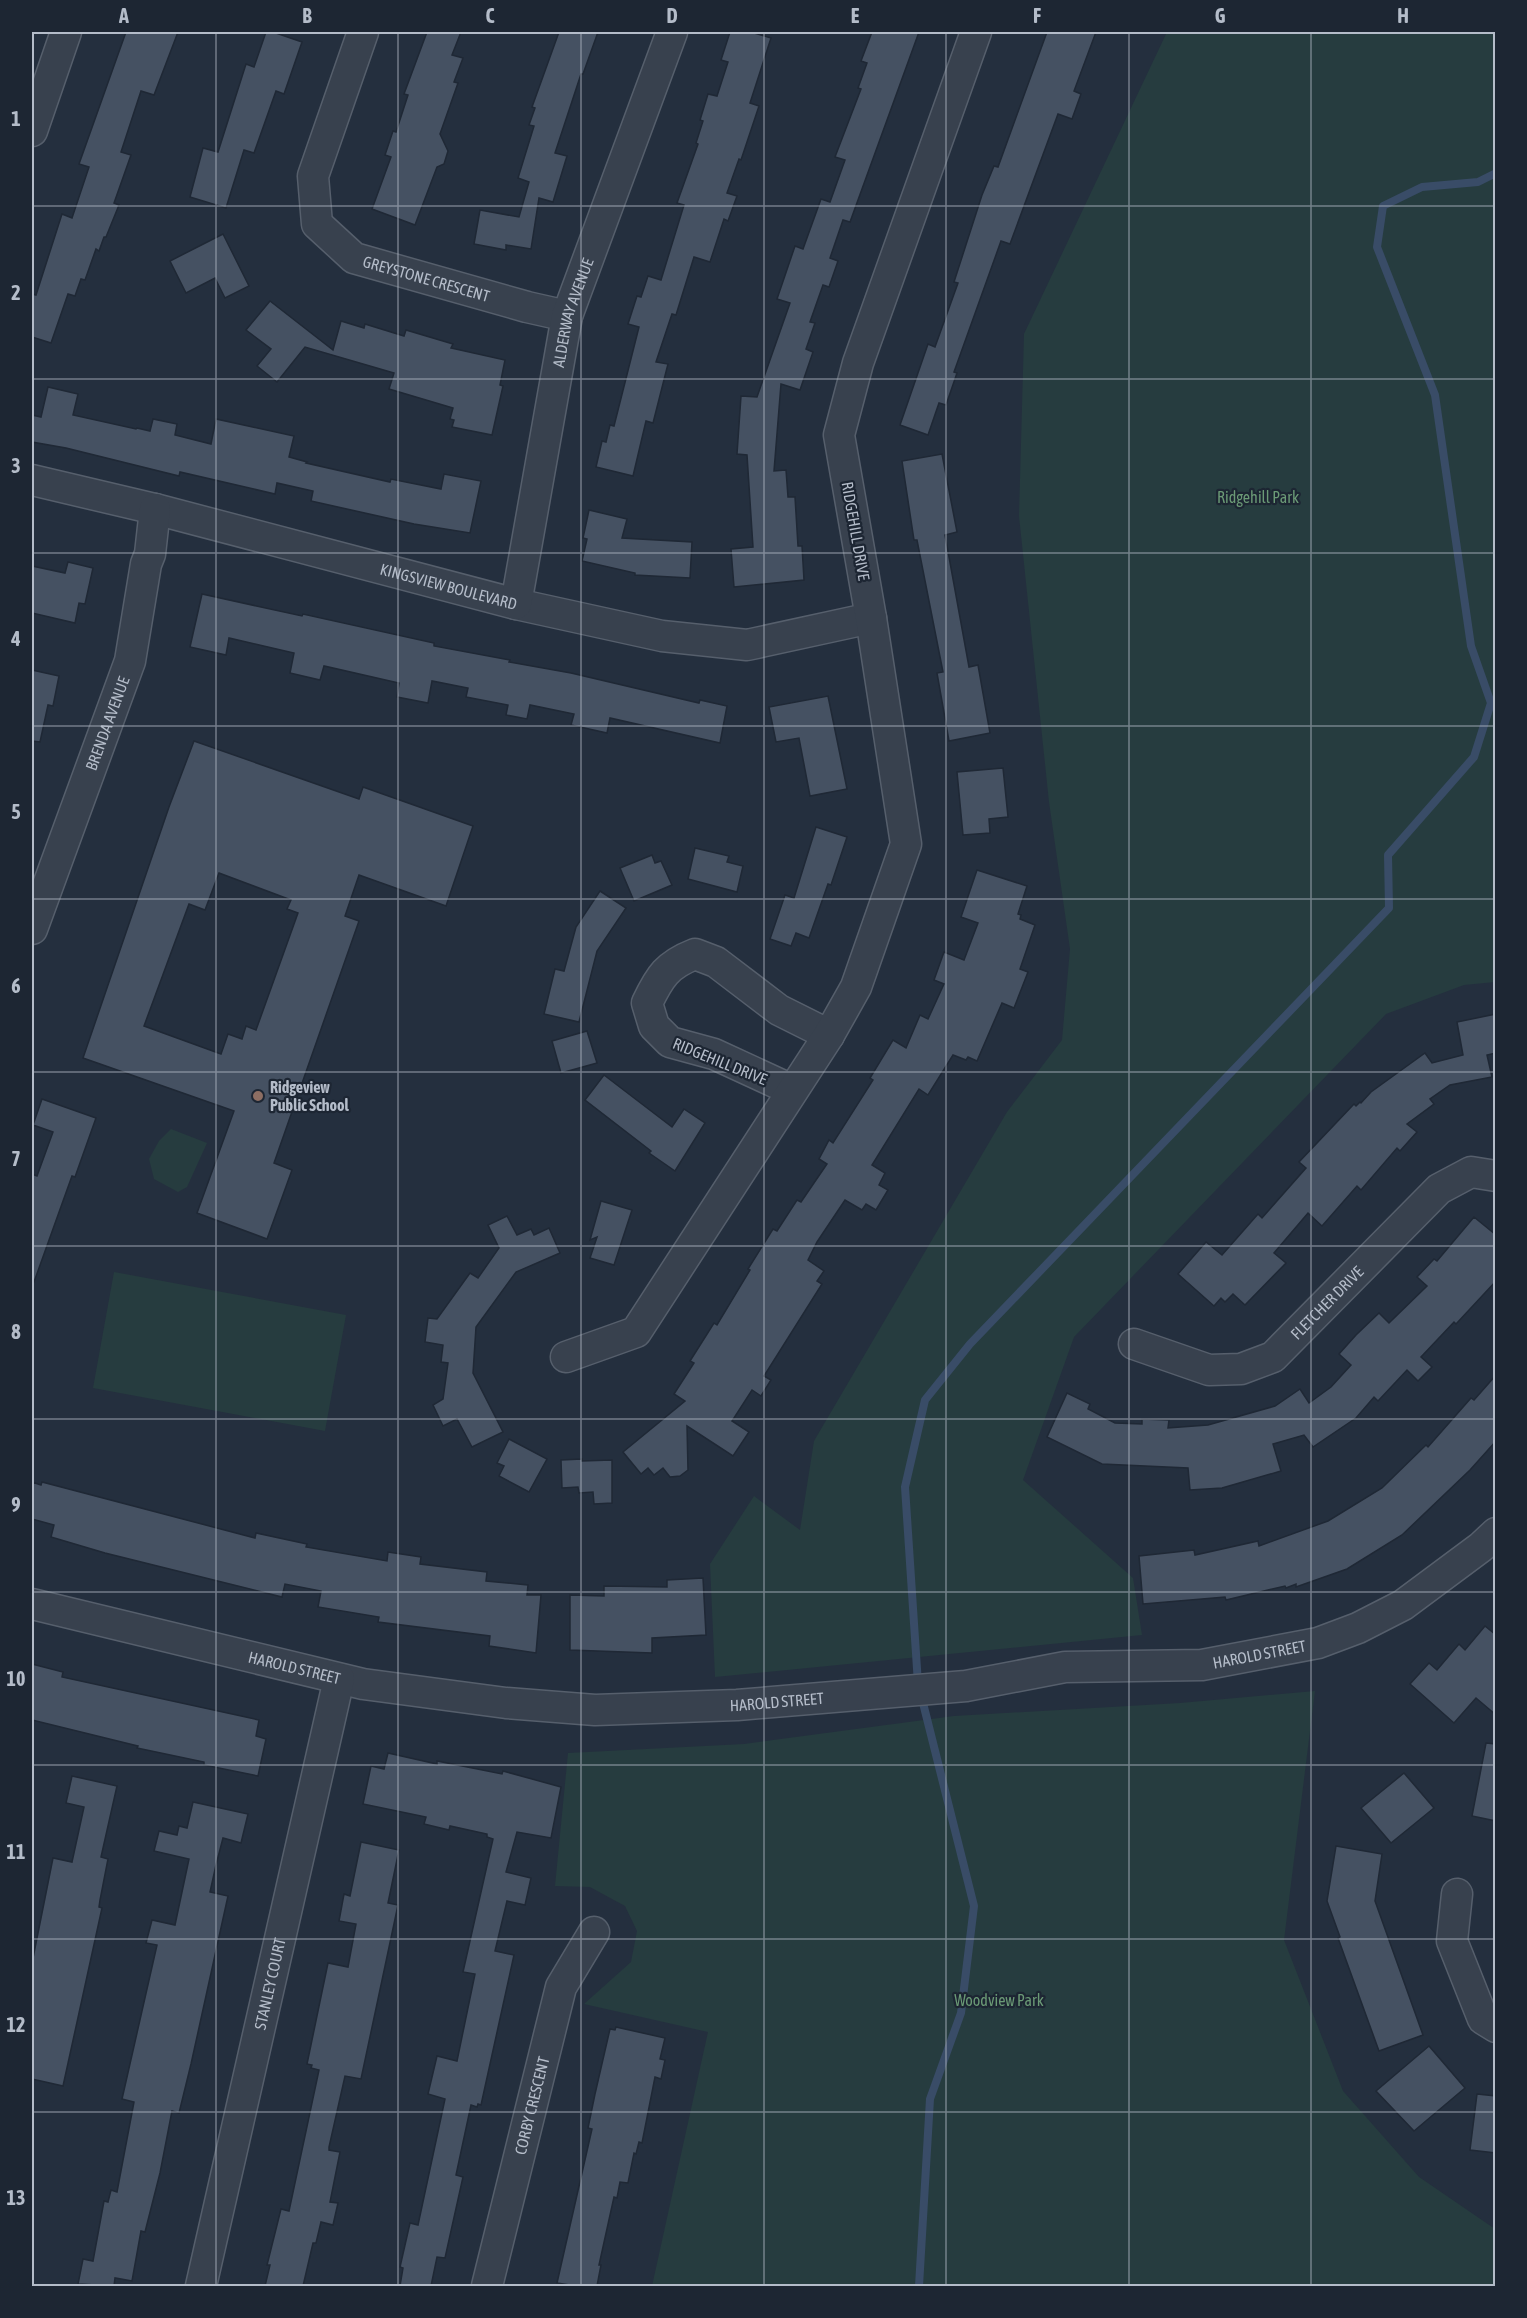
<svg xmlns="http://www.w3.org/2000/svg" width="1527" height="2318" font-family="'Asap Condensed',sans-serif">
<rect width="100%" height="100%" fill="#242f3e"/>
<g fill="#263c3f">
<path d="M1167 32H1495V982L1464 985 1386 1014 1074 1337 1023 1480 1133 1578 1142 1635 715 1677 710 1564 754 1496 800 1530 814 1441 1007 1112 1062 1040 1070 949 1049 802 1019 516 1024 334Z"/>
<path d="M171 1129 207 1143 187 1187 178 1192 154 1179 149 1159 159 1141Z"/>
<path d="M114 1272 346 1315 325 1431 93 1388Z"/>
<path d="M1315 1691 1284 1940 1343 2091 1419 2177 1495 2229V2286H652L708 2032 584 2004 631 1962 637 1931 625 1906 590 1887 555 1886 568 1753 744 1744 954 1716 1180 1703Z"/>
</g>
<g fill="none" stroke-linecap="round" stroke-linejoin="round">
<g stroke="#394c67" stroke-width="8">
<path d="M918 1684 905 1487 925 1400 970 1344 1389 908 1388 855 1474 757 1491 703 1471 646 1435 395 1377 247 1383 206 1422 187 1478 182 1496 173"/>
<path d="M919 2286 930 2099 961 2013 974 1906 921 1695"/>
</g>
</g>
<g fill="#455162" stroke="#1f2835" stroke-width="1.5" fill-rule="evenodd">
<path d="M126 32H178L154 95 141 91 121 152 131 155 114 203 119 205 106 237H104L99 251 96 249 85 280 81 279 75 296 68 294 51 343 32 337V294L36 295 62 214 72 218 89 167 79 164Z"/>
<path d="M266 32H273L302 42 284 94 276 91 254 153 244 150 226 208 190 197 203 148 218 152 246 64 254 67Z"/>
<path d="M427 32H461L452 55 463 58 454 82 458 83 440 134 448 151 444 164 437 167 415 225 372 209 391 157 385 155 393 131 396 132 408 95 404 94Z"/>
<path d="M559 32H598L583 74H581L555 153 567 156 553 202 539 198 531 249 506 245V250L474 244 480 210 519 217 529 182 518 178 534 126 529 125 535 108 532 107Z"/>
<path d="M730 32H751L771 38 750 103 759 106 741 160 739 159 727 193 737 196 728 221 724 219 710 262 694 257 676 315 672 314 656 362 668 364 653 423 646 421 633 476 596 467 602 441 606 442 610 425 614 426 639 327 628 324 637 296 641 297 648 276 661 280 684 205 677 203 698 144 696 143 703 121 700 120 708 94 717 96 728 62 721 60Z"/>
<path d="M872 32H919L850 222 843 220 830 258 838 261 829 287 823 285 810 322 815 323 806 349 813 352 800 390 781 384 774 471 786 470 788 497H795L798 546H802L804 580 734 587 731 549 753 547 747 455 737 454 741 396 757 397 790 303 777 299 795 246 803 249 821 199 830 202 845 160 835 157 861 89 858 88 867 63 861 61Z"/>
<path d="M1047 32H1096L1074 91 1081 94 1072 119 1058 114 1010 244 1001 241 954 372 957 373 946 405 939 403 928 435 900 425 928 344 935 347 958 283 954 282 982 195 994 166 998 167Z"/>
<path d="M223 234 249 286 225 298 215 278 186 293 170 261Z"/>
<path d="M270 301 333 350 341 321 364 328 365 324 404 336 406 330 453 344 451 348 505 360 500 385 503 386 492 435 452 427 454 420 450 419 453 408 389 389 394 373 305 347 277 382 257 366 271 349 246 330Z"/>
<path d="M48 387 78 394 73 415 136 429 137 428 150 431 153 419 177 424 175 435 211 444 216 419 294 436 289 457 307 462 306 463 390 482 391 479 441 489 444 474 481 481 470 533 414 524 311 501 313 491 277 483 275 494 180 472 179 476 66 448 32 442V415L41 417Z"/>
<path d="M942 454 957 532 945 535 969 667 978 665 990 733 949 741 937 673 943 672 917 540H914L902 461Z"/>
<path d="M589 510 627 519 622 538 692 542 690 578 635 575V573L582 561 587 539 583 538Z"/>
<path d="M68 562 93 568 85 604 79 603 75 623 32 613V566L65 573Z"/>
<path d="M202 594 302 616 303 614 434 643V646L510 660 509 662 571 673 699 703 700 700 727 706 720 743 610 718 607 733 571 725 574 714 530 705 527 719 506 715 508 705 466 697 468 688 432 681 428 703 397 697 399 683 324 666 320 680 290 673 294 653 229 638 226 655 190 647Z"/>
<path d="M32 670 59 676 53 706 48 705 40 742 32 741Z"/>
<path d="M828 696 847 789 810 796 799 738 776 742 769 707Z"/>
<path d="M194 741 359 799 363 787 473 826 446 906 359 875 345 916 359 921 274 1163 292 1170 267 1239 197 1213 234 1111 83 1058 169 807ZM219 873 291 900 287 909 298 913 256 1030 246 1026 242 1039 228 1034 221 1054 144 1026 189 904 205 910Z"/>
<path d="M1003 768 1008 817 989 819 990 833 963 835 957 772Z"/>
<path d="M816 827 847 837 831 885 828 884 809 938 796 933 791 946 770 939 785 895 794 898Z"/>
<path d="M695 848 729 856 727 862 743 866 737 892 688 879Z"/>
<path d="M652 855 655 863 661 861 672 885 634 901 620 868Z"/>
<path d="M977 870 1027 886 1018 914 1021 915 1020 919 1035 925 1020 969 1028 972 1014 1008 1002 1003 977 1061 968 1057 966 1060 953 1055 928 1095 919 1089 872 1165 885 1173 879 1185 888 1190 876 1210 866 1204 862 1210 845 1200 817 1242 808 1260 824 1271 817 1281 822 1284 764 1376 771 1380 761 1396 752 1390 732 1421 749 1432 733 1456 687 1426 688 1470 680 1476 670 1477 663 1468 654 1475 648 1468 641 1474 623 1452 685 1401 674 1394 694 1363 690 1361 714 1323 717 1325 750 1270 748 1269 773 1229 777 1231 797 1200 801 1202 827 1164 819 1159 829 1140 833 1143 873 1080 870 1078 893 1040 906 1048 920 1015 928 1019 944 984 934 980 944 952 964 960 978 923 961 917Z"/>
<path d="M600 891 626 908 597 951 579 1022 544 1014 555 969 564 971 576 927Z"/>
<path d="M1496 1014V1053L1487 1055 1492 1077 1450 1085 1430 1099 1434 1104 1407 1124 1417 1132 1400 1151 1397 1148 1361 1190 1357 1186 1322 1226 1308 1213 1274 1253 1286 1263 1245 1305 1233 1294 1225 1302 1221 1298 1214 1306 1178 1274 1206 1242 1222 1255 1258 1214 1262 1218 1306 1168 1299 1162 1354 1104 1356 1106 1360 1102 1361 1103 1371 1092 1425 1053 1432 1063 1463 1055 1457 1022Z"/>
<path d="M587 1031 597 1063 561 1073 552 1041Z"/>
<path d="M604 1075 672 1127 684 1109 705 1123 675 1171 649 1153 651 1151 585 1100Z"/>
<path d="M42 1099 96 1118 75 1177 72 1176 34 1282H32V1174L37 1176 53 1132 33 1125Z"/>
<path d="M601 1201 632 1210 614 1265 590 1258 597 1237 590 1240Z"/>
<path d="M507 1216 517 1235 531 1229 534 1235 549 1228 560 1253 516 1272 476 1327 473 1373 503 1432 472 1447 457 1419 443 1426 433 1405 443 1399 448 1363 441 1362 443 1345 425 1342 428 1318 437 1319 470 1273 478 1278 499 1248 488 1225Z"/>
<path d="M1474 1217 1496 1235V1281L1456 1324 1454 1322 1421 1357 1432 1367 1418 1381 1407 1370 1378 1401 1374 1397 1356 1418 1313 1447 1304 1435 1273 1444 1281 1471 1222 1488 1190 1490 1188 1468 1102 1464 1047 1437 1067 1393 1090 1404 1088 1409 1115 1423 1142 1424V1419L1169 1420 1168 1428 1208 1425 1275 1406 1300 1389 1309 1403 1331 1387 1351 1365 1339 1354 1356 1335 1379 1313 1389 1323 1427 1286 1417 1277 1434 1259 1437 1261Z"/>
<path d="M1496 1375V1441L1470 1470 1402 1535 1347 1569 1296 1587V1584L1286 1588 1285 1586 1226 1600 1225 1597 1143 1604 1139 1556 1194 1550 1195 1555 1258 1541 1259 1546 1328 1521 1382 1488 1426 1445 1428 1447 1471 1398 1474 1400Z"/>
<path d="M509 1439 547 1459 529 1492 499 1476 504 1466 497 1463Z"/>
<path d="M582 1459V1461L612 1460V1503L594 1504 593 1492 579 1493 578 1487 562 1488 561 1460Z"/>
<path d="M32 1482 41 1485 42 1482 255 1538 256 1533 307 1544 306 1547 387 1561 388 1552 421 1557 420 1564 487 1572 486 1581 528 1585 527 1595H541L536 1653 489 1646 490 1636 378 1622 379 1617 318 1607 321 1591 285 1584 282 1597 105 1553 51 1537 54 1525 32 1519Z"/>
<path d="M703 1578 706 1635 652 1638V1653L570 1650V1595L604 1596V1586L667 1587V1580Z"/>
<path d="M1485 1626 1496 1635V1715L1476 1698 1454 1723 1410 1684 1429 1663 1437 1670 1459 1644 1465 1650Z"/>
<path d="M32 1664 63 1672 62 1677 259 1720 256 1736 266 1739 258 1776 204 1765V1762L137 1748 138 1746 32 1720Z"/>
<path d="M1486 1743 1496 1744V1821L1472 1816Z"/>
<path d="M388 1753 437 1764V1761L502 1774 503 1771 561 1787 551 1838 517 1832 506 1872 531 1878 525 1905 507 1901 495 1951 514 1955 481 2105 478 2104 477 2107 471 2105 456 2175 463 2177 445 2258 437 2257 431 2286H400L403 2268 400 2267 410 2223 418 2225 445 2099 428 2094 437 2056 457 2061 475 1974 463 1972 493 1839 487 1837V1834L450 1826 449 1830 424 1824 426 1817 363 1804 371 1766 384 1769Z"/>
<path d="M1404 1773 1434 1808 1391 1843 1361 1808Z"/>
<path d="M72 1776 117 1786 101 1857 108 1859 100 1900 99 1907 102 1908 63 2086 32 2079V1963L53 1858 72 1862 84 1807 66 1803Z"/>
<path d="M193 1802 248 1814 241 1843 223 1838 216 1865 210 1892 228 1896 191 2064 179 2113 172 2111 160 2173 145 2232 141 2231 132 2281 115 2278 114 2286 78 2284 83 2259 93 2261 104 2201 108 2202 111 2190 117 2192 134 2102 122 2099 157 1945 146 1943 152 1920 175 1925 189 1859 154 1851 159 1831 177 1835 179 1826 187 1828Z"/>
<path d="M361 1842 399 1850 388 1903 398 1905 361 2079 345 2076 329 2147V2150L340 2152 330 2202 338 2203 333 2225 321 2222 316 2243H313L303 2286H265L270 2265H267L281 2209 289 2211 319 2070 311 2068 312 2065 307 2064 328 1963 348 1967 356 1924 339 1921 344 1894 350 1896Z"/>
<path d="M1336 1846 1382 1854 1375 1901 1423 2035 1379 2051 1338 1938 1340 1937 1327 1901Z"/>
<path d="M616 2027 665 2038 660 2059 665 2060 661 2079 655 2077 642 2143 639 2142 636 2154 634 2153 628 2183 620 2182 617 2198 614 2197 599 2265H601L597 2286H576L557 2283 592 2129 588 2128 595 2094 610 2029 615 2030Z"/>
<path d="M1429 2046 1465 2088 1414 2131 1376 2091Z"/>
<path d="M1477 2094 1496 2096V2153L1470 2150Z"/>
</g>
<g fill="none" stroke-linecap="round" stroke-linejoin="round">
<g stroke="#565f6c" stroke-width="33">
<g id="minor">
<path id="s1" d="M363 32 313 176 317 224 354 258 527 307 567 316"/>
<path d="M32 131 66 32"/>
<path id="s2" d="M32 480 155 509 516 604 662 636 747 645 871 618"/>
<path id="s3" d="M516 604 567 316 672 32"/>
<path id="s4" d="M32 929 130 661 146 564 150 554 155 509"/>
<path d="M792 1090 714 1054 670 1042 654 1026 647 1003C660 976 667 965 695 954L716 962 779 1010 829 1035"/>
<path id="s5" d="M1134 1344 1209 1370 1241 1369 1273 1357 1439 1189 1471 1172 1496 1176"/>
<path d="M566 1357 636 1332 829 1035 856 987 906 844 871 618 839 435 858 363 976 32"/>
<path id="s6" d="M32 1604 363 1684 506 1703 595 1710 737 1705 966 1686 1065 1667 1202 1665 1318 1643 1358 1628 1403 1605 1481 1547 1496 1533"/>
<path d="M1457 1894 1452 1941 1483 2019 1496 2027"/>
<path id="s7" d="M201 2286 339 1679"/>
<path id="s8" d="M487 2286 561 1987 594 1932"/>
</g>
</g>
<use href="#minor" stroke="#38414e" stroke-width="30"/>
</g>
<path fill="none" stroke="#b4bcc9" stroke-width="1.5" stroke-opacity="0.55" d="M216 32V2286M398 32V2286M581 32V2286M764 32V2286M946 32V2286M1129 32V2286M1311 32V2286M32 206H1496M32 379H1496M32 553H1496M32 726H1496M32 899H1496M32 1072H1496M32 1246H1496M32 1419H1496M32 1592H1496M32 1765H1496M32 1939H1496M32 2112H1496"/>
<circle fill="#8d6e63" stroke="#1d2633" stroke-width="2" cx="258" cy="1096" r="6"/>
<g text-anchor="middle" stroke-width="4.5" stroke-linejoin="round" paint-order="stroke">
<g font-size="16" fill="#b4bcc9" stroke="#1d2633">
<text dy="6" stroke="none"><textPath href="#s1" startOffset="326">GREYSTONE CRESCENT</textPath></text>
<text dy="6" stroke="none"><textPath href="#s3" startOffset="297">ALDERWAY AVENUE</textPath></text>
<text transform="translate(856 531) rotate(80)" y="6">RIDGEHILL DRIVE</text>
<text dy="6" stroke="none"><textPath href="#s2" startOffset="430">KINGSVIEW BOULEVARD</textPath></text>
<text dy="6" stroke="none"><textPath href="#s4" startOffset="219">BRENDA AVENUE</textPath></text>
<text transform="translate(720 1061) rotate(22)" y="6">RIDGEHILL DRIVE</text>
<text dy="6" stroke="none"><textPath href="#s5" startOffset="222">FLETCHER DRIVE</textPath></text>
<text dy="6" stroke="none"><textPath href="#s6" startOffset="1242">HAROLD STREET</textPath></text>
<text dy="6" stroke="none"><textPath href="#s6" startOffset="270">HAROLD STREET</textPath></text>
<text dy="6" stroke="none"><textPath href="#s6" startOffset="756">HAROLD STREET</textPath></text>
<text dy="6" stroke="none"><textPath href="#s7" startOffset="310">STANLEY COURT</textPath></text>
<text dy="6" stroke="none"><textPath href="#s8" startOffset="186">CORBY CRESCENT</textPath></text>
</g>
<g font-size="16" fill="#6b9a76" stroke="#1d2633">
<text x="1258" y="503">Ridgehill Park</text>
<text x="999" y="2006">Woodview Park</text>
</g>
<g font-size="16" font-weight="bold" fill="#b4bcc9" stroke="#1d2633" text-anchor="start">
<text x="270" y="1093">Ridgeview<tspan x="270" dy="18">Public School</tspan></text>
</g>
</g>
<rect width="1527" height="2318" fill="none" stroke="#1d2633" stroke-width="66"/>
<rect x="33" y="33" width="1461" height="2252" fill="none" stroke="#b4bcc9" stroke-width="2"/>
<g font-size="20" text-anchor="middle" font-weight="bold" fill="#b4bcc9">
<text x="124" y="23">A</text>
<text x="307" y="23">B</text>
<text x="490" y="23">C</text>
<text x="672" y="23">D</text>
<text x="855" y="23">E</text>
<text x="1037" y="23">F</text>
<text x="1220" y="23">G</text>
<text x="1403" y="23">H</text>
<text x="16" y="126">1</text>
<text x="16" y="300">2</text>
<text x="16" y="473">3</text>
<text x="16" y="646">4</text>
<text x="16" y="819">5</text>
<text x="16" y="993">6</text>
<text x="16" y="1166">7</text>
<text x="16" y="1339">8</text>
<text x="16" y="1512">9</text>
<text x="16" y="1686">10</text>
<text x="16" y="1859">11</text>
<text x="16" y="2032">12</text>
<text x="16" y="2205">13</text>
</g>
</svg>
